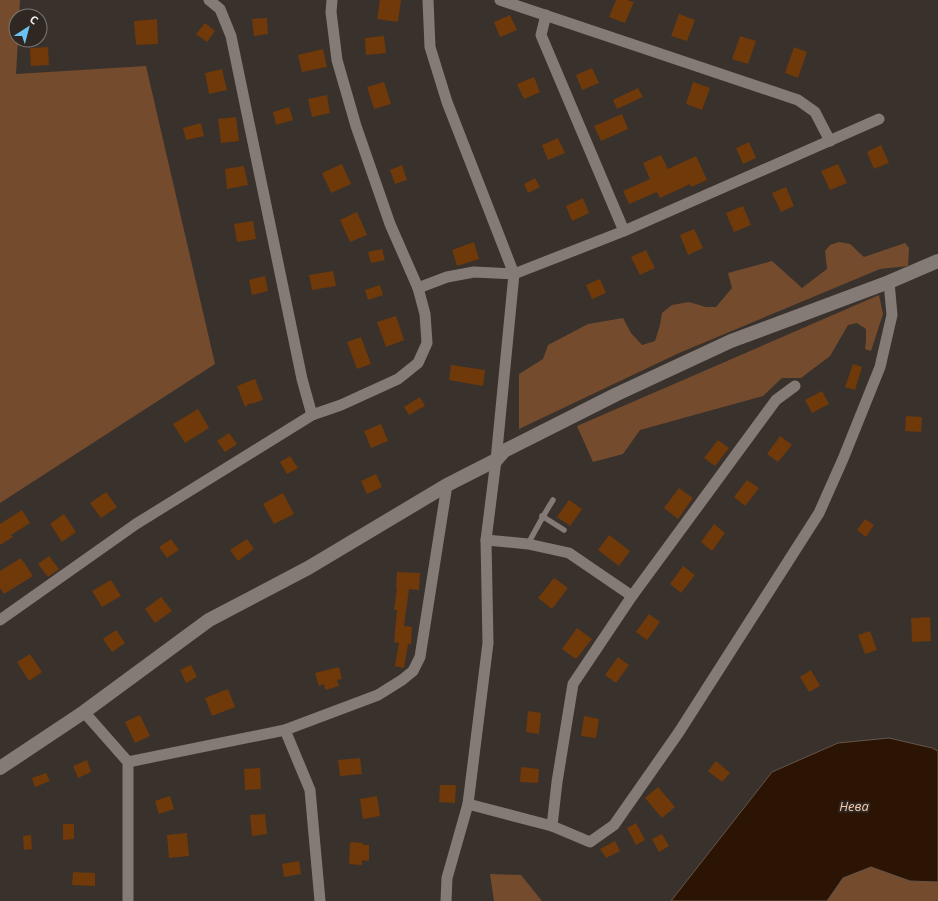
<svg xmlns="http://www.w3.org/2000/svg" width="938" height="901" font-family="'Open Sans',sans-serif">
<rect width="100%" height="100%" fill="#39312c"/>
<g fill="#754b2d">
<path d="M0 0H20L19 16H16V40H18L16 74 146 66 215 364 0 503Z"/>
<path d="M839 242 850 244 864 257 905 243 909 248 908 266 880 269 679 353 519 429V374L543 359 548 345 588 324 623 318 631 333 642 345 655 341 660 325 662 313 672 305 689 302 706 307H716L732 288 728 273 772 261 802 288 827 269 825 251 830 245Z"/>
<path d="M879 295 883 314 871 351 865 349 866 341V329L857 323 848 325 830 356 801 378H782L763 396 640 430 623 454 593 462 577 426Z"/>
<path d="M871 867 910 881 938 882V901H827L843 878Z"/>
<path d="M490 874 521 875 542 901H494Z"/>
</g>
<path fill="#2b1404" stroke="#675549" d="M889 738 932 748 938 751V882L910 881 871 867 843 878 827 901H671L772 772 838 743Z"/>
<g fill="#70390a">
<path d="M380 0H401L398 22 377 19Z"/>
<path d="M616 0H627L634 2 625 23 609 17Z"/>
<path d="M679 14 695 20 687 41 671 36Z"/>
<path d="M510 15 517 30 500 37 494 22Z"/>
<path d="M267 18 268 34 254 36 252 19Z"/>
<path d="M157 19 158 44 136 45 134 21Z"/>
<path d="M205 23 215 31 207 42 196 34Z"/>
<path d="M384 36 386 53 366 55 365 38Z"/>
<path d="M740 36 756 41 748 64 732 59Z"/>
<path d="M48 47 49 65 31 66 30 48Z"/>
<path d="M794 47 807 52 798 78 785 73Z"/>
<path d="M323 49 327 67 302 72 298 55Z"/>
<path d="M592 68 599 83 582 90 576 75Z"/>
<path d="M222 69 227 90 209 94 205 73Z"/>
<path d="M534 77 540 92 524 99 517 84Z"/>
<path d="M384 82 391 104 374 109 367 87Z"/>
<path d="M693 82 710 88 702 110 686 104Z"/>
<path d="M638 88 643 97 617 109 613 100Z"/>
<path d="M327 95 330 113 312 117 308 99Z"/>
<path d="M289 107 293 120 276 125 273 112Z"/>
<path d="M622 114 628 129 601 141 594 126Z"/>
<path d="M236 117 239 141 221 143 218 119Z"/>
<path d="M201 123 204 136 186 140 183 128Z"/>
<path d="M558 138 565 153 548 160 542 145Z"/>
<path d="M749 142 756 158 743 164 736 148Z"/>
<path d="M881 145 889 163 874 169 867 152Z"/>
<path d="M661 155 668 169 696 156 707 180 691 187 690 184 660 198 657 192 629 204 623 191 650 179 643 163Z"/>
<path d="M342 164 351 184 331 193 322 173Z"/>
<path d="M838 164 847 183 830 190 821 171Z"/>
<path d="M402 165 407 180 395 184 390 170Z"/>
<path d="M244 166 248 185 227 189 225 169Z"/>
<path d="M535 178 540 187 528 193 524 184Z"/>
<path d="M786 187 794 206 781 212 772 193Z"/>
<path d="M583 198 589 213 572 221 566 206Z"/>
<path d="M743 206 751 225 734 232 726 213Z"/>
<path d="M357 212 367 235 350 242 340 220Z"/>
<path d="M253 221 256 239 237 242 234 224Z"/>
<path d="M694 229 703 248 688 255 680 235Z"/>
<path d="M474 242 479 259 457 266 452 250Z"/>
<path d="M382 249 385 260 371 263 368 252Z"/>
<path d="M646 250 655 268 640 275 631 257Z"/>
<path d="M333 271 336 286 312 290 309 275Z"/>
<path d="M265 276 268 291 252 295 249 280Z"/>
<path d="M600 279 606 293 592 299 586 285Z"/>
<path d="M380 285 383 295 368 300 365 290Z"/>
<path d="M396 316 404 340 386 347 377 322Z"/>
<path d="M361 337 371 364 357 369 347 342Z"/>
<path d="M853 364 862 367 855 390 845 387Z"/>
<path d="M451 365 485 370 483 386 449 380Z"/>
<path d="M255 379 263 400 251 404 250 403 245 407 237 386Z"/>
<path d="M822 391 829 404 812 413 805 400Z"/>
<path d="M420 397 425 406 409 415 404 407Z"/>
<path d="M198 409 209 428 185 443 173 424Z"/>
<path d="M906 416 922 417 921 432 905 431Z"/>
<path d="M381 424 388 441 371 448 364 431Z"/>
<path d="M229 433 237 444 225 452 217 441Z"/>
<path d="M780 436 792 445 778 462 767 454Z"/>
<path d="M718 440 729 448 715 466 704 458Z"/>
<path d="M290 456 298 468 287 474 280 462Z"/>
<path d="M376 474 382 487 367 494 361 481Z"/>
<path d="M747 480 759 488 745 506 734 497Z"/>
<path d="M679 488 693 498 678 519 664 508Z"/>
<path d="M106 492 117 507 101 518 90 503Z"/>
<path d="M283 493 294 514 274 524 263 504Z"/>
<path d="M569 500 582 509 570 526 557 517Z"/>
<path d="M22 510 30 523 11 535 13 537 0 545V524Z"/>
<path d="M64 514 76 532 62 542 50 524Z"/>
<path d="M865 519 874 525 866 537 857 530Z"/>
<path d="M714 524 725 533 712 551 701 542Z"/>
<path d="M609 535 630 551 619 566 598 550Z"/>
<path d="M171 539 179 550 167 558 159 547Z"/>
<path d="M247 539 254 549 238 561 230 550Z"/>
<path d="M49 556 59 569 48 577 38 564Z"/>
<path d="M21 558 33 576 4 594 0 588V571Z"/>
<path d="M683 566 695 575 681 593 670 584Z"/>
<path d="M397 572 420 573 419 590 409 589 404 626 412 627 411 644H408L404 668 395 666 399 643 394 642 397 610H394L397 588H396Z"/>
<path d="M554 578 568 588 552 609 538 598Z"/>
<path d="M111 580 121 596 102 607 92 591Z"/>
<path d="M161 597 172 611 155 623 145 609Z"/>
<path d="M649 614 660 622 647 640 636 632Z"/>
<path d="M930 617 931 641 912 642 911 618Z"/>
<path d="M577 628 592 639 576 659 562 649Z"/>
<path d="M116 630 125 643 112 652 103 639Z"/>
<path d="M870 631 877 650 865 654 858 635Z"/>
<path d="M30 654 42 672 29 681 17 662Z"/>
<path d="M618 657 629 665 616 683 605 675Z"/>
<path d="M191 665 197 677 186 683 180 670Z"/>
<path d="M339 667 342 679 337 680 339 686 325 690 324 684 319 686 315 673Z"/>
<path d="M811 670 820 686 809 692 800 677Z"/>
<path d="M228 689 235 707 212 716 205 698Z"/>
<path d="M528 711 541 713 539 734 526 732Z"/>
<path d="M140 715 150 736 135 743 125 722Z"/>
<path d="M584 716 599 719 596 738 581 736Z"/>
<path d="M360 758 362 774 340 776 338 760Z"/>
<path d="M87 760 91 772 78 778 73 766Z"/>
<path d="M716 761 730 773 722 782 708 771Z"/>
<path d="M521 767 539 769 538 783 520 782Z"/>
<path d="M260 768 261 789 245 790 244 769Z"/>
<path d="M46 773 50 781 35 787 32 778Z"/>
<path d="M440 785H456L455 803 439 802Z"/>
<path d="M658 787 675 807 662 818 645 798Z"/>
<path d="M170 796 174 809 159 814 155 801Z"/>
<path d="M377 796 380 816 363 819 360 799Z"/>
<path d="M265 814 267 834 252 836 250 815Z"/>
<path d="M636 823 645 840 636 845 627 828Z"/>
<path d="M63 824H74V839L63 840Z"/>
<path d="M187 833 189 856 169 858 167 835Z"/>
<path d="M662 834 669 846 659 852 652 839Z"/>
<path d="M31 835 32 849 24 850 23 836Z"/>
<path d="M615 841 620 851 606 858 600 849Z"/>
<path d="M350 842 363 843V845H369V861L362 860V865L349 864Z"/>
<path d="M299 861 301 874 284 877 282 864Z"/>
<path d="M73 872 95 873V886L72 885Z"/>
</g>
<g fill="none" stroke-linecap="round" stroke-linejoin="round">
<g stroke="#847b76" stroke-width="5.5">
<path d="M542 516 564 530"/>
<path d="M528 544C536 529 544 514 553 500"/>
</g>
<g stroke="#847b76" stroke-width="11">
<path d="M209 0 220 9 231 36 302 379 312 415"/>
<path d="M428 0 430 47 447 102 514 274 496 460 486 540 488 643 468 804 447 878 446 901"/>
<path d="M500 0 798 100 815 112 830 141"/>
<path d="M546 15 541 35 624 231"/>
<path d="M418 288 447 277 474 272 514 274 624 231 879 119"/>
<path d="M486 540 528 544 569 553 632 596"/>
<path d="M0 620 136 524 312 415 341 405 398 379 418 363 427 343 425 314 418 288 390 224 356 126 337 60 331 12 332 0"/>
<path d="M84 712 128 762V901"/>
<path d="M285 730 310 790 320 901"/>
<path d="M128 762 285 730 378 695 402 680 413 671 420 657 447 485"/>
<path d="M468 804 552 826 590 842 614 825 679 732 819 513 843 459 880 367 892 315 889 282"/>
<path d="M552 826 557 782 573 684 632 596 776 400 795 386"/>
</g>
<path stroke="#847b76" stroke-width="14" d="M0 768 84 712 209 620 308 568 447 485 496 460 504 451 617 394 731 341 889 282 938 261"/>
</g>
<g text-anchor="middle" stroke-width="4" stroke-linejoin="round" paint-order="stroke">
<g font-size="13" font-style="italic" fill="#f4cbb0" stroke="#2f2722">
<text x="854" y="811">Нева</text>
</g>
</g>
<g transform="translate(28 28) rotate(36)"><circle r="19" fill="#2f2722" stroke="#7d7772"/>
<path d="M0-3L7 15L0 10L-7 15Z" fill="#6cc3f2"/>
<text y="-6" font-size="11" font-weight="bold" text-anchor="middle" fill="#f3eeeb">С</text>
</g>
</svg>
